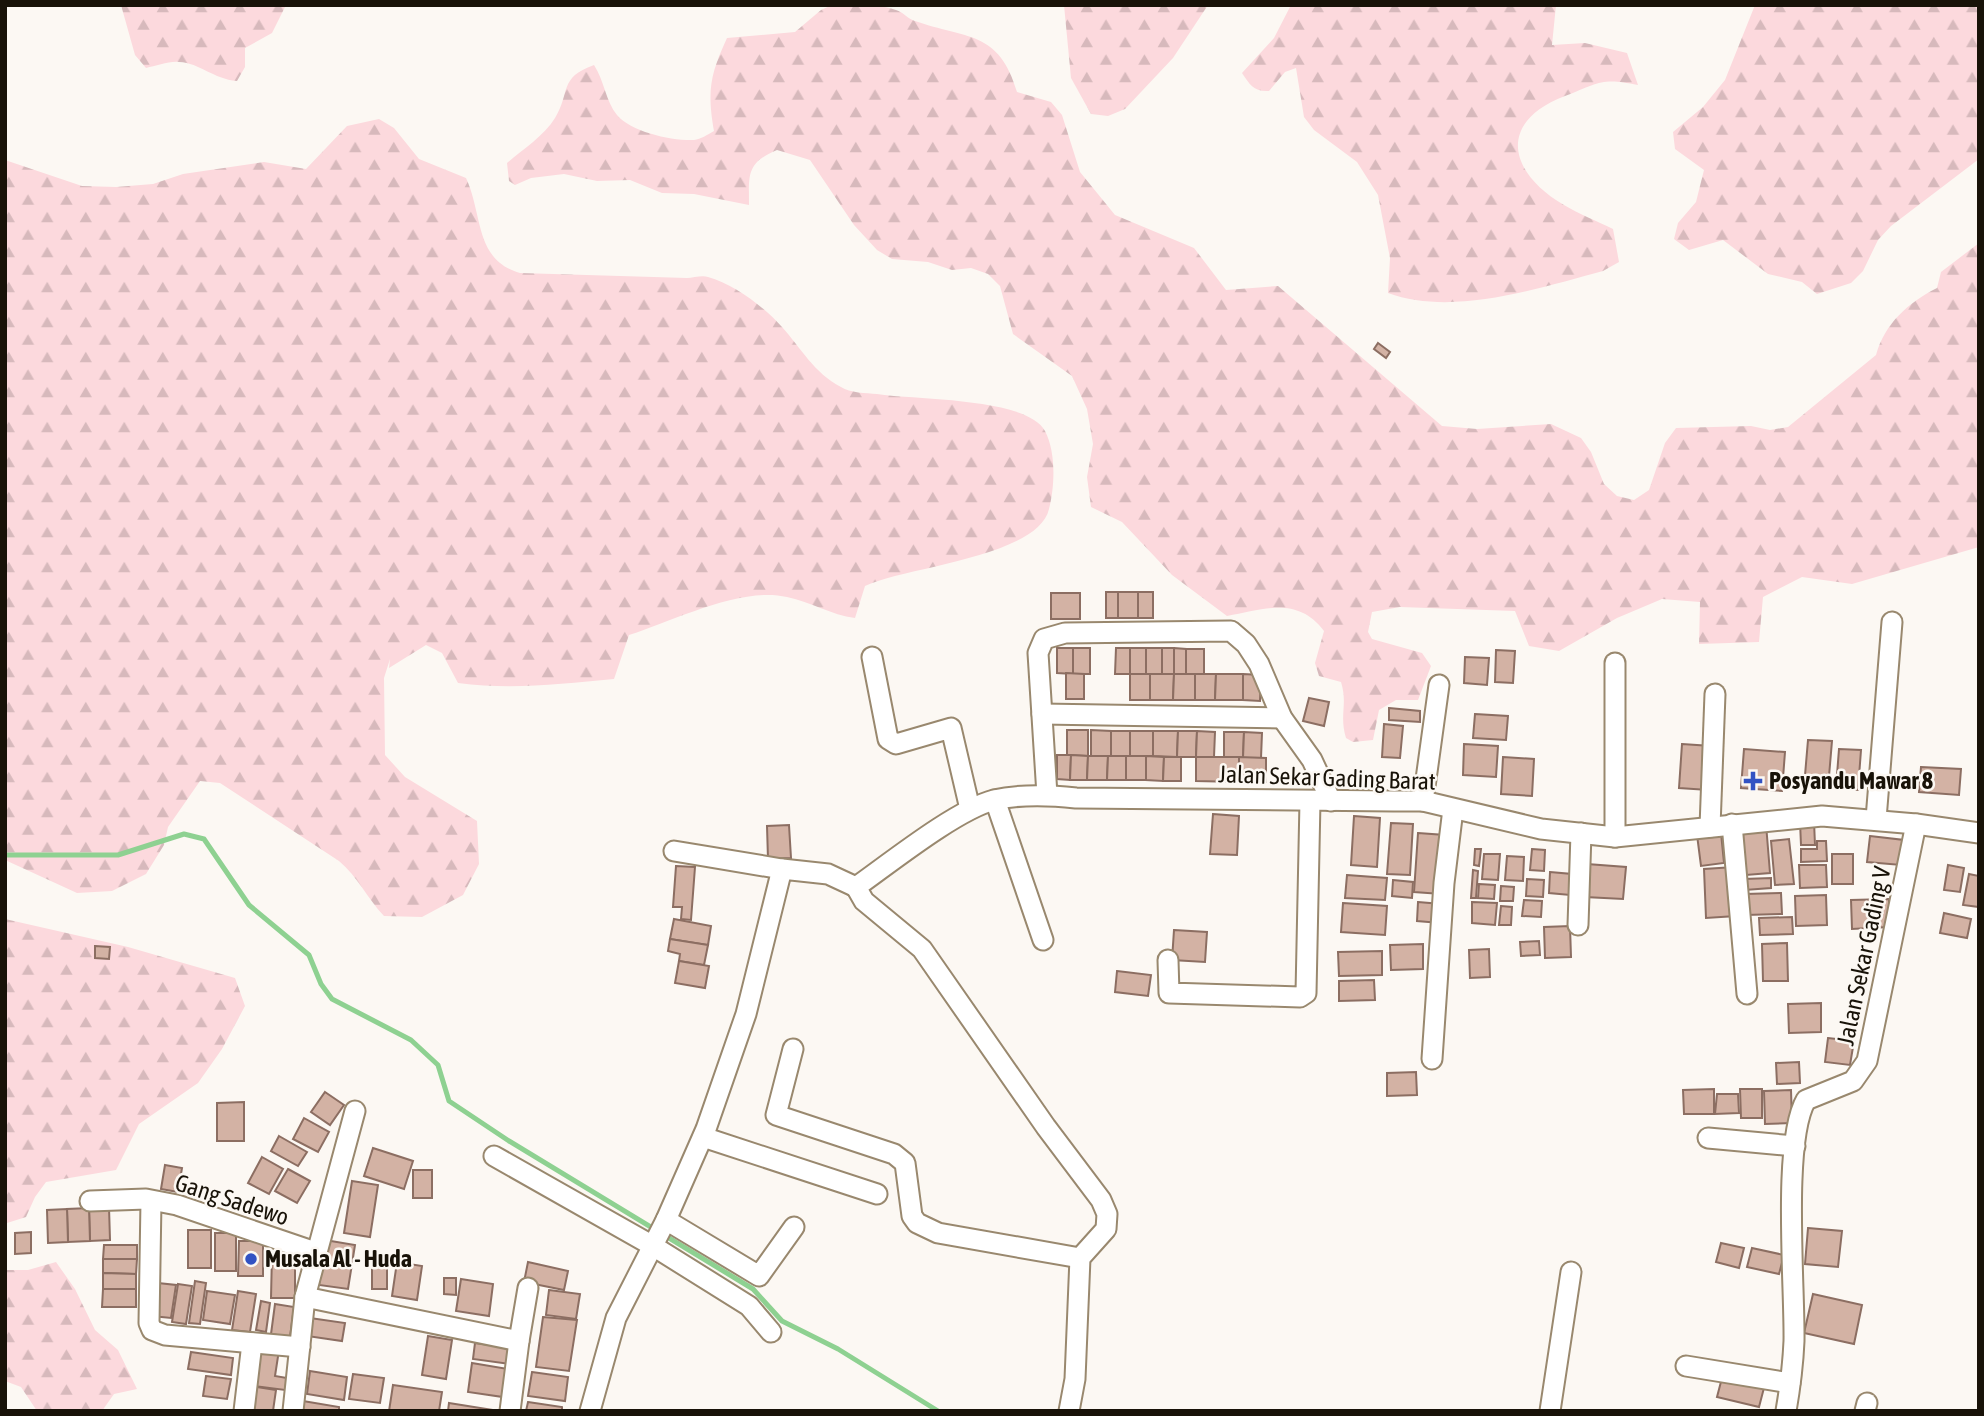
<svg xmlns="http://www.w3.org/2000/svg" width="1984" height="1416" font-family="'Asap Condensed',sans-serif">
<defs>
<pattern id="forest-firs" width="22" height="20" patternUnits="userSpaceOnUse" patternTransform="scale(1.75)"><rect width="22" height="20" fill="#fcd9dd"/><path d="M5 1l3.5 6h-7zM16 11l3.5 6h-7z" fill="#d7b9bc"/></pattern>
</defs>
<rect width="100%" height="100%" fill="#fcf8f3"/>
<g fill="url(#forest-firs)">
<path d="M121 5H286L272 33 245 48V67L237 81C213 79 200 63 179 62 169 61 156 66 146 68L135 55Z"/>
<path d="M832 5C853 5 876 3 896 10 903 12 908 19 915 21 966 39 999 30 1017 92L1051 102 1062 115 1080 172 1115 215 1194 248 1226 290 1278 286 1442 426 1477 429 1551 424 1581 438 1591 452 1604 484 1617 496 1634 500 1649 490 1665 443 1676 428 1751 426 1770 430 1788 427 1876 355C1885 323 1908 303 1937 288L1941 272 1979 243V547L1852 584 1802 577 1763 597 1759 642 1699 644 1700 602 1662 599 1617 618 1559 651 1529 646 1515 611 1400 607 1372 612 1368 632 1372 639 1422 653 1431 666 1418 700H1396L1379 710 1373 740 1353 742 1346 738C1339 715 1348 704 1341 682L1319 676 1315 663 1324 631C1298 596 1264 609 1227 616L1172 575 1122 522 1091 507 1087 477 1093 444 1087 409 1072 376 1013 334 1000 286 988 274 971 268 952 270 928 262 892 259 877 250 854 225 810 160 777 150C746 163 749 175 749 205L694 194 662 193 630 180 597 181 564 174 531 178 515 185 509 181 507 163C522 150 544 136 555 118 571 92 558 78 594 65 604 80 606 102 617 115 631 132 672 141 694 140 701 139 707 135 714 131 707 91 710 75 727 38L795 32 821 10Z"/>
<path d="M1064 5H1208L1173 58 1125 109 1108 116 1091 114 1071 78Z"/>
<path d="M1291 5H1556L1552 45 1585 43 1627 53 1638 85C1602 77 1598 83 1565 96 1497 122 1508 172 1564 205 1579 214 1597 221 1613 229L1619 262 1603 271C1539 288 1453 317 1388 293L1390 258 1378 195 1357 162 1314 130 1304 117 1296 68 1285 72 1269 91C1254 92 1250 85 1242 73L1274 38Z"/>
<path d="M1755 5H1979V159L1891 226 1878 240 1863 271 1851 283 1817 294 1802 282 1768 274 1723 240 1689 250 1674 239 1678 223 1696 202 1704 170 1675 149 1673 132 1703 107 1725 80Z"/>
<path d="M379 119 394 128 419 159 466 178C483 214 474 260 520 273L687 278C693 278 702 275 708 277 734 284 764 307 782 327 801 348 814 373 841 387 850 393 866 393 877 394 912 400 1027 397 1045 431 1056 452 1055 486 1049 509 1038 557 905 567 865 586L855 618C831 615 811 602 787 597 741 586 673 621 629 635L614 679C561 684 511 690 458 683L442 653 426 645 389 668 390 659 384 678 385 755 405 777 477 821 479 864 463 895 422 917 384 916C367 898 358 877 339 861L220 783 200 781 168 827 164 845 146 874 112 891 77 893 5 860V160L82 186 116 187 153 184 183 174 264 162 306 169 347 126Z"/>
<path d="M5 919 128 947 235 978 245 1006 222 1049 198 1083 139 1124 116 1170 46 1182 35 1197 26 1217 7 1223 5 1247Z"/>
<path d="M56 1262 75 1289 95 1330 118 1350 137 1389 114 1394 102 1411H37L21 1387 5 1381V1270H28Z"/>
</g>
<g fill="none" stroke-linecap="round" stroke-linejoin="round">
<path stroke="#8ed191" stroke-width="5" d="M5 855H118L184 834 204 839 249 905 309 955 321 984 332 999 411 1040 438 1065 449 1101 509 1141 753 1289 782 1321 838 1349 938 1411"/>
</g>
<g fill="#d3b2a4" stroke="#8c6e62" stroke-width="2">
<path d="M1378 343 1390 352 1386 358 1374 349Z"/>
<rect x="1106" y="592" width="12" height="26"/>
<rect x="1118" y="592" width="20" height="26"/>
<rect x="1138" y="592" width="15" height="26"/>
<rect x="1051" y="593" width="29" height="26"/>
<path d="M1057 648H1073V674L1057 673Z"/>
<rect x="1073" y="648" width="17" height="26"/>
<path d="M1116 648H1130V674H1115Z"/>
<rect x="1130" y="648" width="16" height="26"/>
<rect x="1146" y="648" width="16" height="26"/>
<rect x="1162" y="648" width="12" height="26"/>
<path d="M1174 648 1186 649V674H1174Z"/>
<rect x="1186" y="649" width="18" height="25"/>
<path d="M1496 650 1515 651 1513 683 1495 682Z"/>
<path d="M1465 657 1489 658 1487 685 1464 683Z"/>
<path d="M1066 673 1084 674V699H1066Z"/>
<rect x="1130" y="674" width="20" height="26"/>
<path d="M1150 674H1174L1173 700H1150Z"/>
<path d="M1174 674H1195V700H1173Z"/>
<path d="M1195 674H1216L1215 700H1195Z"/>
<path d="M1216 674H1243V700H1215Z"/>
<path d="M1243 674 1261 675 1260 701 1243 700Z"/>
<path d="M1309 698 1329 702 1324 726 1303 721Z"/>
<path d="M1389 708 1420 711V722L1389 720Z"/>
<path d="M1475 714 1508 716 1506 740 1473 738Z"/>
<path d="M1384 724 1403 726 1400 758 1382 757Z"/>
<path d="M1067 730H1088V756L1067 755Z"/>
<path d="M1091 730 1111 731V756H1091Z"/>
<rect x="1111" y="731" width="19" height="25"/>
<rect x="1130" y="731" width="23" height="25"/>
<path d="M1153 731H1178L1177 757 1153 756Z"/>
<path d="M1178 731H1197L1196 757H1177Z"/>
<path d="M1197 731 1215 732 1214 757H1196Z"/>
<path d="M1224 732H1244L1243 758 1224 757Z"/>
<path d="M1244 732 1262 733 1261 758H1243Z"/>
<path d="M1808 740 1832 741 1828 788 1804 787Z"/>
<path d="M1464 744 1498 746 1496 777 1463 775Z"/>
<path d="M1682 744 1711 746 1708 790 1679 788Z"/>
<path d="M1744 749 1785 752 1782 791 1741 788Z"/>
<path d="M1839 749 1861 750 1858 790 1836 788Z"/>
<path d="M1057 755H1071L1070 780 1057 779Z"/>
<path d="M1071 755 1088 756 1087 780H1070Z"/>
<path d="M1088 756H1108L1107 780H1087Z"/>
<path d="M1108 756H1126V780H1107Z"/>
<rect x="1126" y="756" width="20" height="24"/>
<path d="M1146 756 1164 757 1163 781 1146 780Z"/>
<path d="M1164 757H1181V781H1163Z"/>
<path d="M1196 757H1239V782L1196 781Z"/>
<path d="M1239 757 1266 758V782H1239Z"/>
<path d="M1503 757 1534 759 1532 796 1501 794Z"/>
<path d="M1921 767 1961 769 1959 795 1919 792Z"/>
<path d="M1213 814 1239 816 1237 855 1210 854Z"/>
<path d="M1354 816 1380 818 1377 867 1351 865Z"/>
<path d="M1814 821 1815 845H1801L1800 822Z"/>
<path d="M1391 823 1413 824 1410 875 1387 874Z"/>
<path d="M1766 824 1770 873 1746 875 1742 826Z"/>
<path d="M789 825 791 858 768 859 767 826Z"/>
<path d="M1418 833 1445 835 1441 894 1414 892Z"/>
<path d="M1721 833 1724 863 1701 866 1697 835Z"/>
<path d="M1870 836 1904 840 1901 865 1867 862Z"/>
<path d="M1789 839 1794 884 1775 885 1771 841Z"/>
<path d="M1817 841H1826L1827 861 1801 862V849H1817Z"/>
<path d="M1475 849H1481L1479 866 1474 865Z"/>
<path d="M1532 849 1545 850 1544 871 1530 870Z"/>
<path d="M1484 854H1500L1498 880 1482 879Z"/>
<rect x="1832" y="854" width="21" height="30"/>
<path d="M1507 856 1524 857 1523 881 1505 880Z"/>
<path d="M1587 864 1626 867 1623 899 1585 897Z"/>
<path d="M1799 865H1826L1827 887 1800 888Z"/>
<path d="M1948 865 1964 868 1960 892 1944 890Z"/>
<path d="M676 866 695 867 691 920 681 919 682 907H673Z"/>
<path d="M1734 867 1736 916 1706 918 1704 869Z"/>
<path d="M1473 870 1478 871 1476 898H1471Z"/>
<path d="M1550 872 1572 874 1570 895 1549 893Z"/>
<path d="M1969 874 1979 876V907L1963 905Z"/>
<path d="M1347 875 1387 878 1385 900 1345 898Z"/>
<path d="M1771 878V888L1745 890 1744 879Z"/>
<path d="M1527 879 1544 880 1543 897 1526 896Z"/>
<path d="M1393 880 1413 882 1412 898 1392 896Z"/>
<path d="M1479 884 1495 885 1494 899 1478 898Z"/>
<path d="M1501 886 1514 887 1513 901H1500Z"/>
<path d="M1781 893 1782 914 1746 915 1745 894Z"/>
<path d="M1826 895 1827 925 1796 926 1795 896Z"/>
<path d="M1889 899V927L1852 929 1851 900Z"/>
<path d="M1524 900 1542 901 1541 917 1522 916Z"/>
<path d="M1418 902 1441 904 1440 923 1417 921Z"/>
<path d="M1472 902 1497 903 1495 925 1472 923Z"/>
<path d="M1343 903 1387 906 1385 935 1341 932Z"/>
<path d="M1501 906 1512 907 1511 925H1499Z"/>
<path d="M1944 913 1971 919 1967 938 1940 933Z"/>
<path d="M1792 917 1793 934 1760 935 1759 918Z"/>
<path d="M674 919 711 926 708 945 670 939Z"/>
<path d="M1570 926 1571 957 1545 958 1544 927Z"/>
<path d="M1174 930 1207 932 1205 962 1172 960Z"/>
<path d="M670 939 708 945 704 965 679 961 680 954 668 951Z"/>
<path d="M1539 941 1540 955 1521 956 1520 942Z"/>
<path d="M1787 943 1788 981H1763L1762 944Z"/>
<path d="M1423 944V969L1391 970 1390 945Z"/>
<path d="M95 946 110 947 109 959 95 958Z"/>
<path d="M1489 949 1490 977 1470 978 1469 950Z"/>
<path d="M1382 951V975L1339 976 1338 952Z"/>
<path d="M679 961 709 966 705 988 675 983Z"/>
<path d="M1117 971 1151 975 1148 996 1115 992Z"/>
<path d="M1374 980 1375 1000 1339 1001V981Z"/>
<path d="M1821 1003V1032L1789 1033 1788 1004Z"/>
<path d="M1828 1038 1854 1041 1850 1065 1825 1062Z"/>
<path d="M1799 1062 1800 1083 1777 1084 1776 1063Z"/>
<path d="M1416 1072 1417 1095 1387 1096V1073Z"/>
<path d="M1714 1089V1114H1684L1683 1090Z"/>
<path d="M1740 1089H1762V1118H1741Z"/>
<path d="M1791 1090 1792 1123 1765 1124 1764 1091Z"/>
<path d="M325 1092 344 1105 330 1125 311 1112Z"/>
<path d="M1717 1094H1738L1739 1113 1715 1114Z"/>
<path d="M244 1102V1141H217V1103Z"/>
<path d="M304 1118 329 1132 318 1152 293 1139Z"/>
<path d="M279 1136 307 1152 298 1166 271 1151Z"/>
<path d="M373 1148 413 1161 404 1189 364 1176Z"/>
<path d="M262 1157 283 1169 269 1194 248 1183Z"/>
<path d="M165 1165 182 1168 178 1192 161 1189Z"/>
<path d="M288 1169 310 1181 297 1203 275 1191Z"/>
<rect x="413" y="1170" width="19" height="28"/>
<path d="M352 1181 378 1185 370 1237 344 1233Z"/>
<path d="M109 1207 110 1240 90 1241 89 1208Z"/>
<path d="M89 1208 90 1241 68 1242 67 1209Z"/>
<path d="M67 1209 68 1242 48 1243 47 1210Z"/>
<path d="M1808 1228 1842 1231 1838 1267 1805 1264Z"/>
<rect x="188" y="1230" width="23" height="38"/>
<path d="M31 1232V1253L15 1254V1233Z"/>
<rect x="215" y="1233" width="21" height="38"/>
<path d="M325 1240 355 1245 348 1289 319 1285Z"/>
<path d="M239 1241H263V1276H238Z"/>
<path d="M1721 1243 1744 1248 1739 1268 1716 1262Z"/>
<path d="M104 1245H137V1259H103Z"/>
<path d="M1752 1248 1784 1255 1779 1274 1747 1267Z"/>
<path d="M272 1253H295V1298H271Z"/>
<path d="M103 1259H137L136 1274 103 1273Z"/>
<path d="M397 1262 422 1266 417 1300 392 1296Z"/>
<path d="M528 1262 568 1271 564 1290 524 1282Z"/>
<rect x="372" y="1263" width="15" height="26"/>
<path d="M103 1273 136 1274V1289H103Z"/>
<path d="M444 1278H456V1295L444 1294Z"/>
<path d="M461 1279 493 1284 489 1316 456 1311Z"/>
<path d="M195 1281 206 1283 200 1324 189 1323Z"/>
<path d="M158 1283 176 1285 171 1318 152 1316Z"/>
<path d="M178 1284 192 1286 186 1324 172 1322Z"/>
<path d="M103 1289H136V1307H102Z"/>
<path d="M549 1290 580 1294 576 1319 546 1315Z"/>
<path d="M207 1291 235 1295 230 1324 203 1320Z"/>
<path d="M238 1291 256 1294 250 1332 232 1330Z"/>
<path d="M1813 1294 1862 1305 1854 1344 1804 1333Z"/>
<path d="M261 1301 270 1303 266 1332 256 1330Z"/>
<path d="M275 1304 294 1307 290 1337 271 1334Z"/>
<path d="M543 1317 577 1320 569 1371 536 1367Z"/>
<path d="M310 1318 345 1323 342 1341 307 1336Z"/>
<path d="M428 1336 452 1340 446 1379 422 1375Z"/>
<path d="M475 1343 512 1348 510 1364 473 1359Z"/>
<path d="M260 1347 279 1350 275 1376 287 1378 285 1390 254 1386Z"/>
<path d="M191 1352 233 1358 231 1375 188 1369Z"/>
<path d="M472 1363 508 1369 503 1397 468 1392Z"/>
<path d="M310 1371 347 1377 344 1400 307 1394Z"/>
<path d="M532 1372 568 1377 565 1401 528 1396Z"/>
<path d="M353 1374 384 1378 380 1403 349 1399Z"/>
<path d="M1723 1374 1765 1384 1759 1407 1717 1397Z"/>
<path d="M206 1376 231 1379 227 1399 203 1396Z"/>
<path d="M393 1385 442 1392 439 1411H389Z"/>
<path d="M257 1387 276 1390 273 1411H253Z"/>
<path d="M303 1401 339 1407V1411H301Z"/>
<path d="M528 1402 562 1407V1411H526Z"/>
<path d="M449 1403 499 1411H448Z"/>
</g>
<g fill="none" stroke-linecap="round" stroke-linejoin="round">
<g stroke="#99886e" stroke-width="23">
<g id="minor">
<path d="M872 657 888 739 896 744 951 728 970 809"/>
<path d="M1042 714 1282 718"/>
<path d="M1047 795 1038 653 1044 639 1065 633 1231 631 1246 644 1259 664 1282 718 1312 760 1331 801"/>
<path d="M995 800 1043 940"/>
<path d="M1423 801 1439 685"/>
<path d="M1876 819 1892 622"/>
<path d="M1732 824 1747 994"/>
<path d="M1710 827 1715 694"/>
<path d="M1615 837V663"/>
<path d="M674 851 782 869"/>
<path d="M1578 925 1581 833"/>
<path d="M1168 960 1169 993 1300 997 1306 993 1310 801"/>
<path d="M793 1049 776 1115 894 1154 905 1163 912 1216 917 1223 938 1233 1080 1258"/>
<path d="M1432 1059 1444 883 1453 809"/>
<path d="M703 1137 877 1194"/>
<path d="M1708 1138 1795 1146"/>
<path d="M494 1156 653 1246 749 1306 771 1332"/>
<path d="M90 1201 146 1199 177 1205 315 1252"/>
<path d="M151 1201 149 1323 152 1330 165 1335 300 1347"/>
<path d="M666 1220 759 1276 794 1227"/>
<path d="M305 1297 519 1341 510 1411"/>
<path d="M519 1341 528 1288"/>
<path d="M1686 1366 1790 1383"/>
<path d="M244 1411 252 1343"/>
<path d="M293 1411 305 1297 355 1111"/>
<path d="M590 1411 616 1318 666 1220 706 1129 746 1014 782 869 828 874 856 887"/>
<path d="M1069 1411 1075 1379 1080 1258 1106 1229 1107 1214 1101 1200 1046 1127 922 949 864 901 856 887C890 863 956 810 994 800 1020 794 1049 795 1076 798L1394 801H1423L1541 829 1615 837 1822 816 1916 824 1979 833"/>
<path d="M1550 1411 1571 1272"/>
<path d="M1786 1411C1790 1388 1793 1364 1794 1341 1795 1288 1782 1141 1806 1100L1853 1081 1867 1061 1916 824"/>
<path d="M1865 1411 1867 1403"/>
</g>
</g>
<use href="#minor" stroke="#fff" stroke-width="19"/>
</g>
<g fill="#3252c3" stroke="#fcf8f3" stroke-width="2.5">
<path d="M1749.5 770.5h7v7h7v7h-7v7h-7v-7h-7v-7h7z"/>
<circle cx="251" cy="1259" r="7"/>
</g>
<g text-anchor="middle" stroke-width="5" stroke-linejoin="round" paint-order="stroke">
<g font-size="24" fill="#181208" stroke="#fcf8f3">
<text transform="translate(1327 778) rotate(2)" y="8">Jalan Sekar Gading Barat</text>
<text transform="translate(1864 956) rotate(-78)" y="8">Jalan Sekar Gading V</text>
<text transform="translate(232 1200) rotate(18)" y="8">Gang Sadewo</text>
</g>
<g font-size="24" font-weight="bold" fill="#181208" stroke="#fcf8f3" text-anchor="start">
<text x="1769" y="789">Posyandu Mawar 8</text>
<text x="265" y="1267">Musala Al - Huda</text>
</g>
</g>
<rect width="1984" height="1416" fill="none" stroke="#181208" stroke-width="14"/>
</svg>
